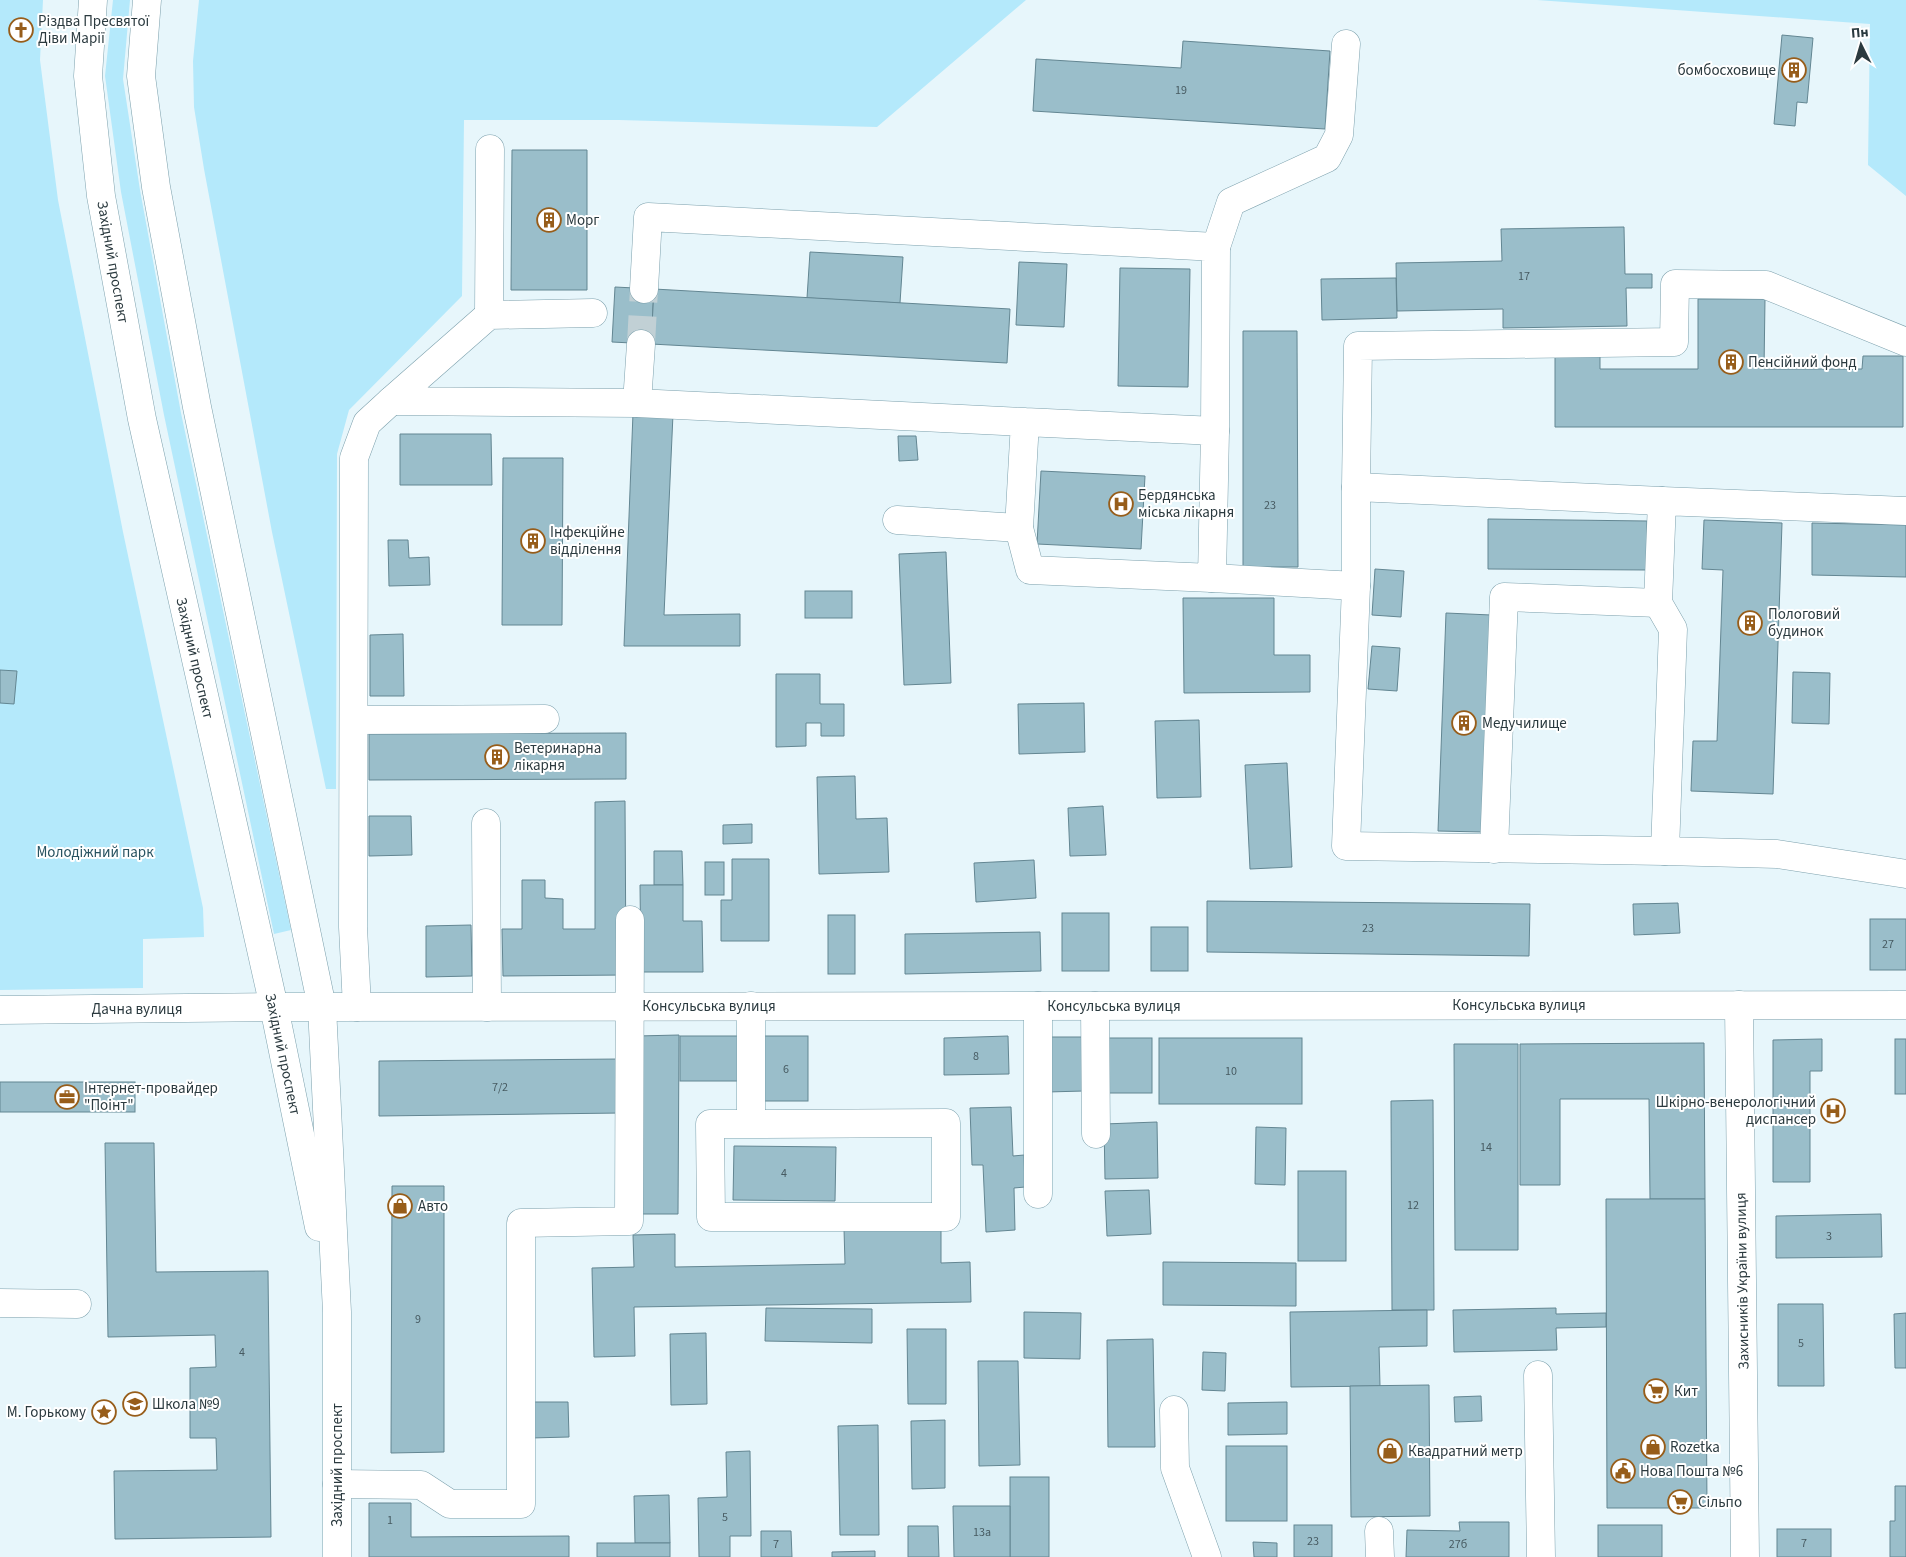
<svg xmlns="http://www.w3.org/2000/svg" width="1906" height="1557" font-family="'Source Sans 3',sans-serif">
<rect width="100%" height="100%" fill="#e7f6fb"/>
<g fill="#b4e9fb">
<path d="M0 0H43L40 60 58 200 123 532 203 908 204 937 143 939V988L0 990Z"/>
<path d="M113 0H130L123 79 140 190 181 413 291 930 274 934 164 415 121 192 105 76Z"/>
<path d="M199 0H1026L877 127 619 120H464L462 296 349 410 337 454 336 789H326L272 532 204 169 194 107 193 61Z"/>
<path d="M1537 0H1906V196L1868 165 1870 24Z"/>
</g>
<g fill="#9abeca" stroke="#638692">
<path d="M1782 35 1813 38 1807 103 1797 102 1795 126 1774 124Z"/>
<path d="M1183 41 1330 51 1325 129 1033 111 1036 59 1181 68Z"/>
<path d="M512 150H587V290H511Z"/>
<path d="M1624 227 1625 274H1652V288H1626L1627 326 1503 328V309L1397 311 1396 263 1502 261 1501 229Z"/>
<path d="M810 252 903 257 900 303 807 298Z"/>
<path d="M1019 262 1067 264 1064 327 1016 325Z"/>
<path d="M1120 268 1190 269 1188 387 1118 386Z"/>
<path d="M1396 278 1397 318 1322 320 1321 279Z"/>
<path d="M615 287 654 289 651 344 612 342Z"/>
<path d="M654 289 1010 309 1007 363 651 344Z"/>
<path d="M1698 299H1765L1764 369H1862L1863 356H1903V427H1555V356H1600V369H1698Z"/>
<path d="M1243 331H1297L1298 567H1243Z"/>
<path d="M633 413 673 414 664 615 740 614V646H624Z"/>
<path d="M400 434H491L492 485H400Z"/>
<path d="M898 436H916L918 460 899 461Z"/>
<path d="M503 458H563L562 625H502Z"/>
<path d="M1041 471 1145 476 1141 549 1037 544Z"/>
<path d="M1488 519 1647 521V570L1488 569Z"/>
<path d="M1704 520 1782 523 1773 794 1691 791 1693 741H1717L1723 570 1702 569Z"/>
<path d="M1812 523 1906 525V577L1812 575Z"/>
<path d="M388 540H408L409 558 429 557 430 585 389 586Z"/>
<path d="M946 552 951 683 904 685 899 554Z"/>
<path d="M1375 569 1404 571 1401 617 1372 615Z"/>
<rect x="805" y="591" width="47" height="27"/>
<path d="M1183 598H1274V655H1310V692L1184 693Z"/>
<path d="M1446 613 1491 615 1482 832 1438 831Z"/>
<path d="M403 634 404 696H370V635Z"/>
<path d="M1372 646 1400 648 1397 691 1368 689Z"/>
<path d="M0 670 17 671 14 704 0 703Z"/>
<path d="M1793 672 1830 673 1829 724 1792 723Z"/>
<path d="M776 674H820V704H844V736H821V723H806V746L776 747Z"/>
<path d="M1084 703 1085 752 1019 754 1018 704Z"/>
<path d="M1199 720 1201 797 1157 798 1155 721Z"/>
<path d="M626 733V779L369 780V734Z"/>
<path d="M1287 763 1292 867 1250 869 1245 765Z"/>
<path d="M855 776 856 819 887 818 889 872 819 874 817 777Z"/>
<path d="M625 801 626 975 503 976 502 929H522V880H545V898L563 899V929H595V802Z"/>
<path d="M1103 806 1106 855 1070 856 1068 808Z"/>
<path d="M369 816H411L412 855 369 856Z"/>
<path d="M752 824V843L723 844V825Z"/>
<path d="M654 851H682L683 885H654Z"/>
<path d="M732 859H769V941H721V900H732Z"/>
<path d="M1034 860 1036 898 976 902 974 863Z"/>
<rect x="705" y="862" width="19" height="33"/>
<path d="M640 885H683V921H702L703 972H641Z"/>
<path d="M1207 901 1530 904 1529 956 1207 952Z"/>
<path d="M1678 903 1680 933 1634 935 1633 904Z"/>
<rect x="1062" y="913" width="47" height="58"/>
<rect x="828" y="915" width="27" height="59"/>
<rect x="1870" y="919" width="36" height="51"/>
<path d="M471 925 472 976 426 977V926Z"/>
<rect x="1151" y="927" width="37" height="44"/>
<path d="M1040 932 1041 971 905 974V934Z"/>
<path d="M679 1035 678 1214H637V1036Z"/>
<rect x="680" y="1036" width="58" height="45"/>
<rect x="764" y="1036" width="44" height="65"/>
<path d="M1008 1036 1009 1074 944 1075V1038Z"/>
<path d="M1047 1037H1084V1091L1047 1092Z"/>
<rect x="1105" y="1038" width="47" height="55"/>
<rect x="1159" y="1038" width="143" height="66"/>
<path d="M1822 1039V1071H1810V1182H1773V1040Z"/>
<rect x="1895" y="1039" width="11" height="55"/>
<path d="M1704 1043 1705 1199H1650L1649 1099H1560V1185H1520V1044Z"/>
<path d="M1454 1044H1518V1250H1455Z"/>
<path d="M620 1059 621 1113 379 1116V1061Z"/>
<rect x="0" y="1082" width="135" height="30"/>
<path d="M1433 1100 1434 1310H1392L1391 1101Z"/>
<path d="M1011 1107 1013 1156 1024 1155 1025 1187 1014 1188 1015 1230 986 1232 983 1165H972L970 1108Z"/>
<path d="M1157 1122 1158 1178 1105 1179 1104 1124Z"/>
<path d="M1256 1127 1286 1128 1285 1185 1255 1184Z"/>
<path d="M105 1143H154L156 1272 268 1271 271 1537 115 1539 114 1471 217 1470 216 1438H190V1368L216 1367 215 1335 108 1337Z"/>
<path d="M734 1146 836 1147 835 1201 733 1200Z"/>
<rect x="1298" y="1171" width="48" height="90"/>
<path d="M392 1186H444V1452L391 1453Z"/>
<path d="M1149 1190 1151 1234 1107 1236 1105 1191Z"/>
<path d="M1606 1199H1705L1707 1508H1607Z"/>
<path d="M1881 1214 1882 1257 1776 1258V1216Z"/>
<path d="M941 1228V1263L970 1262 971 1302 634 1307 635 1356 594 1357 592 1268 634 1267 633 1235 675 1234V1267L845 1264 844 1229Z"/>
<path d="M1163 1262 1296 1263V1306L1163 1305Z"/>
<path d="M1778 1304H1823L1824 1386H1778Z"/>
<path d="M766 1308 872 1309V1343L765 1341Z"/>
<path d="M1556 1308V1314L1606 1313V1327L1556 1328 1557 1350 1454 1352 1453 1310Z"/>
<path d="M1427 1310V1346L1379 1347 1380 1386 1291 1387 1290 1312Z"/>
<path d="M1024 1312 1081 1313 1080 1359 1024 1358Z"/>
<path d="M1906 1313V1368H1895L1894 1314Z"/>
<path d="M907 1329H946V1404H908Z"/>
<path d="M706 1333 707 1404 671 1405 670 1334Z"/>
<path d="M1153 1339 1155 1447H1108L1107 1340Z"/>
<path d="M1203 1352 1226 1353 1225 1391 1202 1390Z"/>
<path d="M978 1361H1018L1020 1465 979 1466Z"/>
<path d="M1429 1385 1430 1516 1351 1517 1350 1386Z"/>
<path d="M1481 1396 1482 1421 1455 1422 1454 1397Z"/>
<path d="M530 1402H568L569 1437 531 1438Z"/>
<path d="M1287 1402V1434L1228 1435V1403Z"/>
<path d="M945 1420V1488L912 1489 911 1421Z"/>
<path d="M878 1425 879 1535H840L838 1426Z"/>
<rect x="1226" y="1446" width="61" height="75"/>
<path d="M750 1451 751 1536H730V1557H699L698 1498 727 1497 726 1452Z"/>
<rect x="1010" y="1477" width="39" height="80"/>
<path d="M1895 1486H1906V1557H1890V1521H1895Z"/>
<path d="M669 1495 670 1543H635L634 1496Z"/>
<path d="M369 1503H411V1537L569 1536V1557H369Z"/>
<path d="M953 1506H1010V1557H954Z"/>
<path d="M1459 1522H1509V1557H1406L1407 1530 1460 1531Z"/>
<rect x="1294" y="1525" width="38" height="32"/>
<rect x="1598" y="1525" width="64" height="32"/>
<path d="M908 1526H938L939 1557H908Z"/>
<rect x="1777" y="1529" width="54" height="28"/>
<path d="M761 1531H791L792 1557H761Z"/>
<path d="M1253 1542 1277 1543V1557H1254Z"/>
<rect x="597" y="1543" width="73" height="14"/>
<path d="M875 1551V1557H832V1552Z"/>
</g>
<g fill="none" stroke-linecap="round" stroke-linejoin="round">
<path stroke="#c1d0d5" stroke-width="28" stroke-dasharray="28 14" stroke-linecap="butt" d="M641 344 644 289"/>
<g stroke="#7da1ad" stroke-width="29">
<g id="minor">
<path d="M1216 247 1231 202 1327 158 1339 135 1346 44"/>
<path d="M644 289 648 217 1216 247 1215 431"/>
<path d="M593 313 489 315 391 401 637 403 1025 422 1019 528 1030 570 1212 578 1215 431 1025 422"/>
<path d="M489 315 490 149"/>
<path d="M637 403 641 344"/>
<path d="M1356 487 1358 346 1674 342 1675 284 1766 285 1906 342"/>
<path d="M1662 501 1356 487V586L1346 846 1665 851"/>
<path d="M1906 511 1662 501 1658 603 1673 629 1665 851 1777 854 1906 874"/>
<path d="M897 520 1019 528"/>
<path d="M1212 578 1356 586"/>
<path d="M354 720 545 719"/>
<path d="M486 823 487 1007"/>
<path d="M1494 849 1504 597 1658 603"/>
<path d="M1739 1005 1745 1557"/>
<path d="M751 1006V1124L946 1123V1217H711L710 1124H751"/>
<path d="M1038 1006V1194"/>
<path d="M1095 1006 1096 1134"/>
<path d="M322 1007 1906 1005"/>
<path d="M357 1007 353 927 354 458 367 423 391 401"/>
<path d="M0 1010 274 1007"/>
<path d="M0 1303 77 1304"/>
<path d="M1538 1375 1541 1557"/>
<path d="M1174 1410 1175 1468 1207 1557"/>
<path d="M337 1484 421 1485 450 1504H521V1223L629 1221 630 920"/>
<path d="M1379 1531 1380 1557"/>
</g>
</g>
<g stroke="#7da1ad" stroke-width="29">
<g id="major">
<path d="M93 0 88 76 101 196 142 419 274 1007 319 1227"/>
<path d="M147 0 141 76 156 187 197 407 322 1007 337 1312V1557"/>
<path d="M274 1007H322"/>
</g>
</g>
<use href="#minor" stroke="#fff" stroke-width="28"/>
<use href="#major" stroke="#fff" stroke-width="28"/>
</g>
<defs>
<g id="church-ring" transform="scale(1.25)"><circle r="9.5" fill="#fff" stroke="#975d1a" stroke-width="1.5"/><path d="M-1.2-6h2.4v3.5h3.3v2.4h-3.3V6h-2.4V-.1h-3.3v-2.4h3.3Z" fill="#975d1a"/></g>
<g id="building-ring" transform="scale(1.25)"><circle r="9.5" fill="#fff" stroke="#975d1a" stroke-width="1.5"/><path d="M-4-6H4V6H1V3H-1V6H-4ZM-2.5-4.3h1.7v1.8h-1.7ZM.8-4.3h1.7v1.8H.8ZM-2.5-1h1.7V.8h-1.7ZM.8-1h1.7V.8H.8Z" fill="#975d1a"/></g>
<g id="hospital-ring" transform="scale(1.25)"><circle r="9.5" fill="#fff" stroke="#975d1a" stroke-width="1.5"/><path d="M-5-5h3v3.5h4V-5h3V5h-3V1.5h-4V5h-3Z" fill="#975d1a"/></g>
<g id="office-ring" transform="scale(1.25)"><circle r="9.5" fill="#fff" stroke="#975d1a" stroke-width="1.5"/><path d="M-6-3h4V-5.5h4V-3h4V5H-6ZM-1-4.5V-3h2v-1.5ZM-6 0V1H6V0Z" fill="#975d1a"/></g>
<g id="shop-ring" transform="scale(1.25)"><circle r="9.5" fill="#fff" stroke="#975d1a" stroke-width="1.5"/><path d="M-5-2.5h2.3a2.7 3.5 0 0 1 5.4 0H5L5.5 6h-11ZM-1.5-2.5h3a1.5 2.3 0 0 0-3 0Z" fill="#975d1a"/></g>
<g id="supermarket-ring" transform="scale(1.25)"><circle r="9.5" fill="#fff" stroke="#975d1a" stroke-width="1.5"/><path d="M-6-5.5h2.5l.6 2H6L4.5 2H-2.5L-4.4-4H-6ZM-1.5 3.2a1.3 1.3 0 1 0 .1 0ZM3 3.2a1.3 1.3 0 1 0 .1 0Z" fill="#975d1a"/></g>
<g id="school-ring" transform="scale(1.25)"><circle r="9.5" fill="#fff" stroke="#975d1a" stroke-width="1.5"/><path d="M0-5L7-2L0 1L-7-2ZM-4 1L0 2.5L4 1V4Q0 6-4 4Z" fill="#975d1a"/></g>
<g id="sight-ring" transform="scale(1.25)"><circle r="9.5" fill="#fff" stroke="#975d1a" stroke-width="1.5"/><path d="M0-6L1.8-2.2L6-1.7L2.9 1.2L3.7 5.4L0 3.3L-3.7 5.4L-2.9 1.2L-6-1.7L-1.8-2.2Z" fill="#975d1a"/></g>
<g id="civic-ring" transform="scale(1.25)"><circle r="9.5" fill="#fff" stroke="#975d1a" stroke-width="1.5"/><path d="M-.6-6.5H3V-4.5H.6V-3L4-1V1h2V6H-6V1h2V-1L-.6-3ZM-1.2 2.5V6h2.4V2.5Z" fill="#975d1a"/></g>
</defs>
<g fill-rule="evenodd">
<use href="#church-ring" x="21" y="30"/>
<use href="#building-ring" x="1794" y="70"/>
<use href="#building-ring" x="549" y="220"/>
<use href="#building-ring" x="1731" y="362"/>
<use href="#hospital-ring" x="1121" y="504"/>
<use href="#building-ring" x="533" y="541"/>
<use href="#building-ring" x="1750" y="623"/>
<use href="#building-ring" x="1464" y="723"/>
<use href="#building-ring" x="497" y="757"/>
<use href="#office-ring" x="67" y="1097"/>
<use href="#hospital-ring" x="1833" y="1111"/>
<use href="#shop-ring" x="400" y="1206"/>
<use href="#supermarket-ring" x="1656" y="1391"/>
<use href="#school-ring" x="135" y="1404"/>
<use href="#sight-ring" x="104" y="1412"/>
<use href="#shop-ring" x="1653" y="1447"/>
<use href="#shop-ring" x="1390" y="1451"/>
<use href="#civic-ring" x="1623" y="1471"/>
<use href="#supermarket-ring" x="1680" y="1502"/>
</g>
<g text-anchor="middle" stroke-width="4" stroke-linejoin="round" paint-order="stroke">
<g font-size="12" fill="#475b62">
<text x="1181" y="94">19</text>
<text x="1524" y="280">17</text>
<text x="1270" y="509">23</text>
<text x="1368" y="932">23</text>
<text x="1888" y="948">27</text>
<text x="976" y="1060">8</text>
<text x="786" y="1073">6</text>
<text x="1231" y="1075">10</text>
<text x="500" y="1091">7/2</text>
<text x="1486" y="1151">14</text>
<text x="784" y="1177">4</text>
<text x="1413" y="1209">12</text>
<text x="1829" y="1240">3</text>
<text x="418" y="1323">9</text>
<text x="1801" y="1347">5</text>
<text x="242" y="1356">4</text>
<text x="725" y="1521">5</text>
<text x="390" y="1524">1</text>
<text x="982" y="1536">13а</text>
<text x="1313" y="1545">23</text>
<text x="1804" y="1547">7</text>
<text x="776" y="1548">7</text>
<text x="1458" y="1548">27б</text>
</g>
<g font-size="15" fill="#2b3a3f" stroke="#fff" text-anchor="start">
<text x="38" y="26">Різдва Пресвятої<tspan x="38" dy="17">Діви Марії</tspan></text>
<text x="1776" y="75" text-anchor="end">бомбосховище</text>
<text x="566" y="225">Морг</text>
<text x="1748" y="367">Пенсійний фонд</text>
<text x="1138" y="500">Бердянська<tspan x="1138" dy="17">міська лікарня</tspan></text>
<text x="550" y="537">Інфекційне<tspan x="550" dy="17">відділення</tspan></text>
<text x="1768" y="619">Пологовий<tspan x="1768" dy="17">будинок</tspan></text>
<text x="1482" y="728">Медучилище</text>
<text x="514" y="753">Ветеринарна<tspan x="514" dy="17">лікарня</tspan></text>
<text x="84" y="1093">Інтернет-провайдер<tspan x="84" dy="17">"Поінт"</tspan></text>
<text x="1816" y="1107" text-anchor="end">Шкірно-венерологічний<tspan x="1816" dy="17">диспансер</tspan></text>
<text x="418" y="1211">Авто</text>
<text x="1674" y="1396">Кит</text>
<text x="152" y="1409">Школа №9</text>
<text x="86" y="1417" text-anchor="end">М. Горькому</text>
<text x="1670" y="1452">Rozetka</text>
<text x="1408" y="1456">Квадратний метр</text>
<text x="1640" y="1476">Нова Пошта №6</text>
<text x="1698" y="1507">Сільпо</text>
</g>
<g font-size="15" fill="#2b3a3f" stroke="#fff">
<text transform="translate(113 262) rotate(80)" y="5">Західний проспект</text>
<text transform="translate(195 658) rotate(77)" y="5">Західний проспект</text>
<text x="1519" y="1010">Консульська вулиця</text>
<text x="709" y="1011">Консульська вулиця</text>
<text x="1114" y="1011">Консульська вулиця</text>
<text x="137" y="1014">Дачна вулиця</text>
<text transform="translate(283 1054) rotate(78)" y="5">Західний проспект</text>
<text transform="translate(1742 1281) rotate(-91)" y="5">Захисників України вулиця</text>
<text transform="translate(337 1465) rotate(-90)" y="5">Західний проспект</text>
</g>
<g font-size="15" fill="#285361" stroke="#fff">
<text x="95" y="857">Молодіжний парк</text>
</g>
</g>
<g transform="translate(1861 45) rotate(355)" stroke="#ffffff" stroke-width="4" paint-order="stroke">
<path d="M0-4L9 19L0 12L-9 19Z" fill="#2b3a3f"/>
<text y="-8" font-size="14" font-weight="bold" text-anchor="middle" fill="#2b3a3f">Пн</text>
</g>
</svg>
